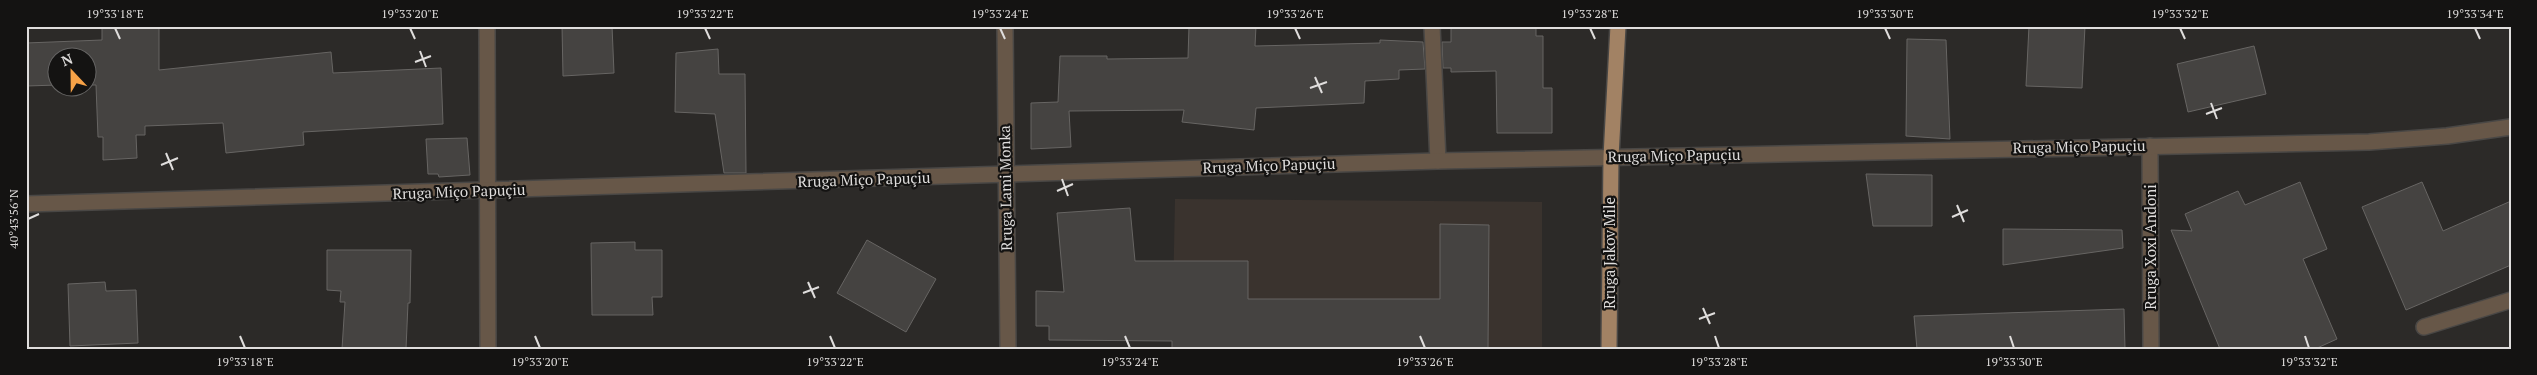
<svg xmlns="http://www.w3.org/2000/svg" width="2537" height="375" font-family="'PT Serif',serif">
<rect width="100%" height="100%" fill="#2c2a28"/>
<path fill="#3a332e" d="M1175 199 1542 202V349H1172Z"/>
<g fill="#454341" stroke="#676563">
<path d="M102 26H159V70L331 52 333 73 441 68 443 124 303 132 304 145 226 153 223 123 145 126V135H136L137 158 103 160V137H98L96 85H88V58H58V85L26 86V43L102 40Z"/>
<path d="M562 26H612L614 73 563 76Z"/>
<path d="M1189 26H1256L1255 46 1380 43V40L1423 42 1425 69 1399 70V79L1365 81 1364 103 1256 108 1254 130 1182 122 1184 110 1069 111 1071 147 1031 149V103L1058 102 1060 56H1107V59L1188 58Z"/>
<path d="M1451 26H1536V36H1543V88H1552V133H1497L1496 71 1451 72V68H1443L1442 42H1451Z"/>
<path d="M2029 26H2085L2082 88 2026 86Z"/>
<path d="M1907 39 1946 40 1950 139 1906 136Z"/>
<path d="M2254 46 2266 94 2188 112 2177 64Z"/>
<path d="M718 49 719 74H745L746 173H724L715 114 675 112 676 53Z"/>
<path d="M467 138 470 175 439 177 438 174H428L426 139Z"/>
<path d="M1866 174 1932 175V226H1873Z"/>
<path d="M2300 182 2327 249 2303 259 2337 339 2315 349H2220L2171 230 2192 231 2185 214 2238 191 2245 205Z"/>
<path d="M2422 182 2443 231 2511 201V265L2406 310 2362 207Z"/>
<path d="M1130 208 1135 261H1248V299H1440V224L1489 225 1488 349H1172V341L1049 340V326H1036V291L1064 292 1057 213Z"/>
<path d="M2003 229 2122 230 2123 248 2003 265Z"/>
<path d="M867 240 936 279 906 332 837 293Z"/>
<path d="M635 242V250H662V297H652L653 315H592L591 243Z"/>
<path d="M327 250H411L410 303H408L406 349H342L345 302H340L341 291 327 290Z"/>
<path d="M105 282 106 291 136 290 138 343 70 346 68 284Z"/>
<path d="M2124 309 2125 349H1917L1914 316Z"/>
</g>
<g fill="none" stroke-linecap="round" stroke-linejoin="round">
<g stroke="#494745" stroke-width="18">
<g id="minor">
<path d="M487 26 488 349"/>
<path d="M1005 26 1008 349"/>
<path d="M1432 26 1438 161"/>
<path d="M2150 146 2151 349"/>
<path d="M26 204 1438 161 2369 142 2447 136 2511 127"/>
<path d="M2424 327 2511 300"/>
</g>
</g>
<g stroke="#494745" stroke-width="18">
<path id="major" d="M1609 349 1611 157 1618 26"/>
</g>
<use href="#minor" stroke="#675748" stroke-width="15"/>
<use href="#major" stroke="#a28264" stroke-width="15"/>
</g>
<path fill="none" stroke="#dfdddc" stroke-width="2" d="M115 28 120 39M410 28 415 39M705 28 710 39M1000 28 1005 39M1295 28 1300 39M1590 28 1595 39M1885 28 1890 39M2180 28 2185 39M2475 28 2480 39M420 51 426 67M415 62 431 56M1315 77 1322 93M1310 88 1327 82M2211 103 2217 119M2206 114 2222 108M166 153 173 170M161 165 178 158M1062 179 1068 196M1057 191 1073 184M1957 205 1964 222M1952 217 1968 210M28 219 39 214M808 282 815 298M803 293 819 287M1703 308 1710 324M1699 319 1715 313M240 336 245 348M535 336 540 348M830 336 835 348M1125 336 1130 348M1420 336 1425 348M1715 336 1719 348M2010 336 2014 348M2305 336 2309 348"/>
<g text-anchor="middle" stroke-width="4.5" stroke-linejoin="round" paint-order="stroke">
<g font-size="15" fill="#dfdddc" stroke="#141312">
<text transform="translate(2079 147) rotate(-1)" y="5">Rruga Miço Papuçiu</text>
<text transform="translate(1674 156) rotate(-1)" y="5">Rruga Miço Papuçiu</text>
<text transform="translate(1269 166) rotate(-2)" y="5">Rruga Miço Papuçiu</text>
<text transform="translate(864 180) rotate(-2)" y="5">Rruga Miço Papuçiu</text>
<text transform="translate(1006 188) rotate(-91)" y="5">Rruga Lami Monka</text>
<text transform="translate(459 192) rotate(-2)" y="5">Rruga Miço Papuçiu</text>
<text transform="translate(2151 247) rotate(-90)" y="5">Rruga Xoxi Andoni</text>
<text transform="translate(1610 253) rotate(-90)" y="5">Rruga Jakov Mile</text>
</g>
</g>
<rect width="2537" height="375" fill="none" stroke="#141312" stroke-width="55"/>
<g transform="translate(72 72) rotate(338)"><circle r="24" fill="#141312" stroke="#656463"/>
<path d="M0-4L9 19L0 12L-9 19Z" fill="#f6a247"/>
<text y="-8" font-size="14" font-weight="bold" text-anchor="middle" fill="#dfdddc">N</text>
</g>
<rect x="28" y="28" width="2482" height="320" fill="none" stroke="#dfdddc" stroke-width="2"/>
<g font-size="12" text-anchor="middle" fill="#dfdddc">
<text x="115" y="18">19°33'18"E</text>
<text x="410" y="18">19°33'20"E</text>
<text x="705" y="18">19°33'22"E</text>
<text x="1000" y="18">19°33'24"E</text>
<text x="1295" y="18">19°33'26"E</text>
<text x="1590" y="18">19°33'28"E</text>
<text x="1885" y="18">19°33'30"E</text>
<text x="2180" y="18">19°33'32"E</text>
<text x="2475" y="18">19°33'34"E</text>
<text transform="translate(14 219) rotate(-90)" y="4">40°43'56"N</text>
<text x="245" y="366">19°33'18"E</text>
<text x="540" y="366">19°33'20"E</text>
<text x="835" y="366">19°33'22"E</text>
<text x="1130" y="366">19°33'24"E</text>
<text x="1425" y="366">19°33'26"E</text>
<text x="1719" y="366">19°33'28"E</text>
<text x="2014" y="366">19°33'30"E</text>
<text x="2309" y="366">19°33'32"E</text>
</g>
</svg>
